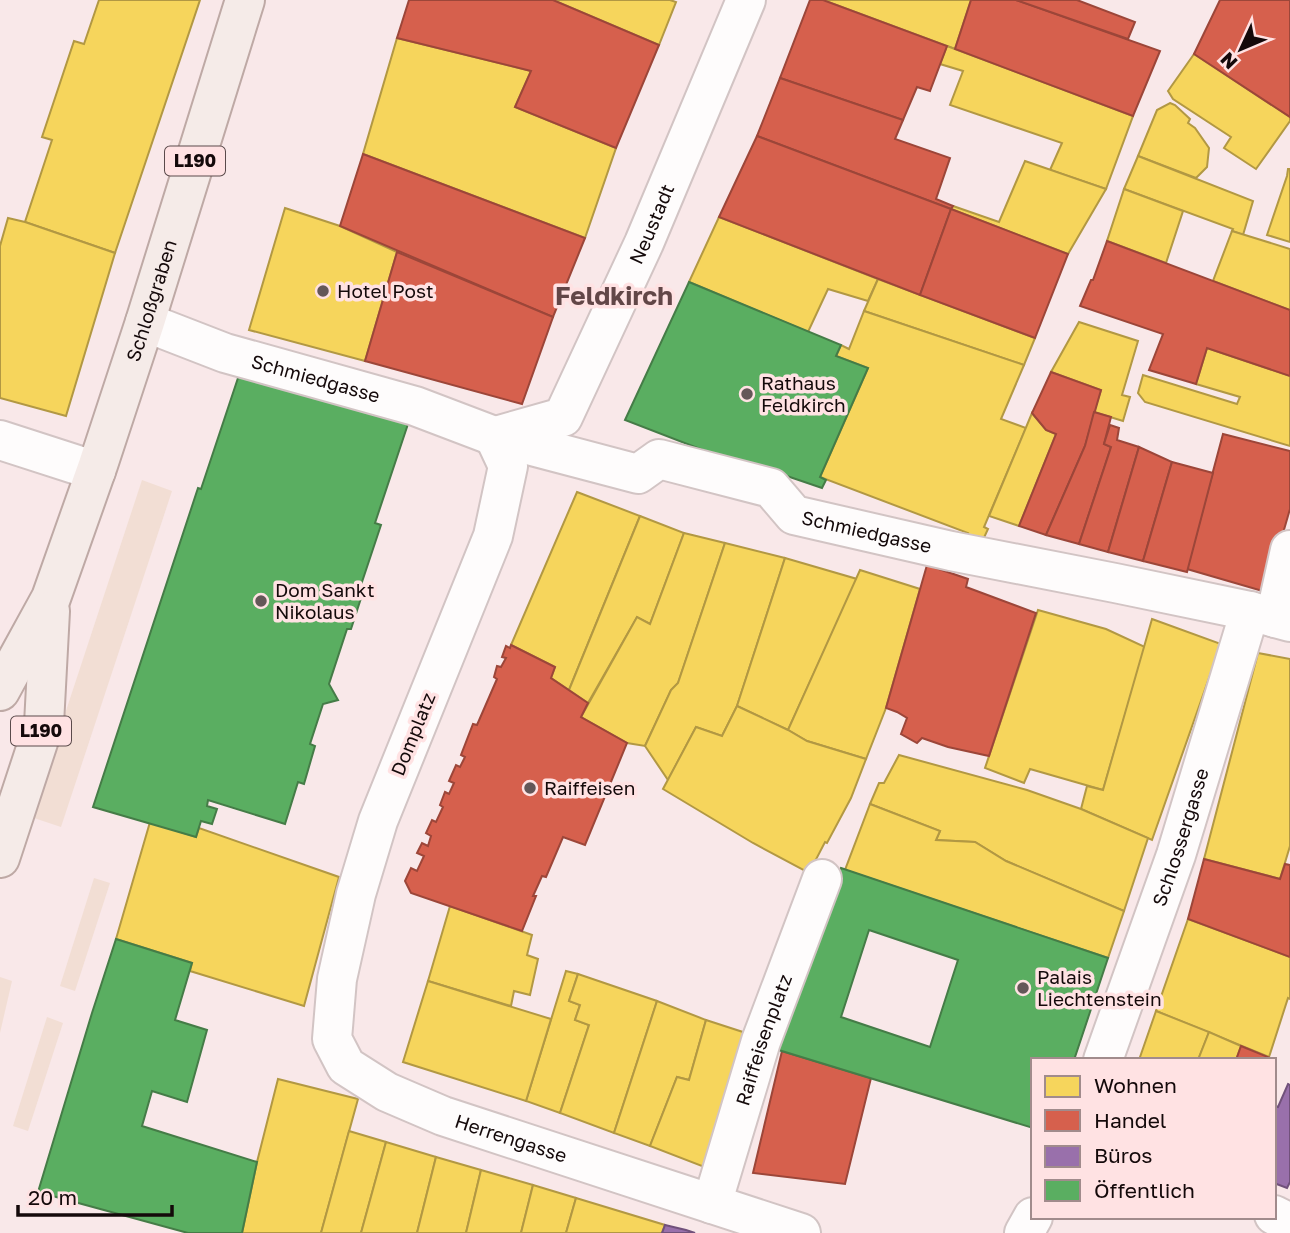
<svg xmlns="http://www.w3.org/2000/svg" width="1290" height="1233" font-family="'Golos Text',sans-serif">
<rect width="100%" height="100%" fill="#f9e8e9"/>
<g fill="#f2ded4">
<path d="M142 480 172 491 61 827 31 817Z"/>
<path d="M94 878 110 883 75 991 60 986Z"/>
<path d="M0 977 12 981 0 1033Z"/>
<path d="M47 1017 63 1023 28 1131 13 1126Z"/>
</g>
<g fill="#f6d55c" stroke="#b29843" stroke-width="2">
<path d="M99 0H200L115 253 25 222 52 140 42 137 74 41 84 44Z"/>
<path d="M553 0H670L676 2 659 45Z"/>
<path d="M823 0H971L955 49Z"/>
<path d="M397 38 531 71 515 107 616 148 585 238 363 154Z"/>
<path d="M947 46 1133 116 1106 189 1050 170 1062 143 950 105 963 71 940 64Z"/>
<path d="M1194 54 1290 117V121L1256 169 1224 148 1231 137 1173 99 1168 91Z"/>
<path d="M1170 103 1175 105 1190 119 1188 123 1195 128 1209 148 1207 167 1196 178 1138 156 1157 110Z"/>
<path d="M1138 156 1253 201 1243 235 1232 231 1233 229 1124 189Z"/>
<path d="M1025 161 1106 189 1068 254 951 209 953 206 999 222Z"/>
<path d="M1288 169H1290V242L1267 235 1287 176Z"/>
<path d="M1124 189 1183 211 1166 263 1107 241Z"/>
<path d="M285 208 340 226 397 252 365 361 249 330Z"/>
<path d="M719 217 878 279 868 301 828 289 808 332 689 282Z"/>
<path d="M8 218 25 222 115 253 66 416 0 398V246Z"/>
<path d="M1232 231 1290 249V310L1213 281Z"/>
<path d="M878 279 1035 338 1024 365 864 311Z"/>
<path d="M864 311 1024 365 1001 419 1026 428 984 527 988 529 982 542 967 536 968 533 820 477 868 368 836 356 841 345 849 349Z"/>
<path d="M1079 322 1138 341 1122 395 1130 397 1123 421 1094 412 1101 390 1051 372Z"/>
<path d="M1207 348 1290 376V446L1145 402 1138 393 1143 375 1237 404 1240 397 1196 384Z"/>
<path d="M1032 413 1046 430 1056 434 1019 526 989 516Z"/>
<path d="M577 492 640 516 569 690 551 678 555 667 511 645Z"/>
<path d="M640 516 684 533 650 624 637 617 588 703 569 690Z"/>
<path d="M684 533 725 543 678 683 671 690 645 746 627 743 581 717 637 617 650 624Z"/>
<path d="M725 543 785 558 737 706 722 736 696 727 668 780 645 746 671 690 678 683Z"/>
<path d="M785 558 857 579 788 730 737 706Z"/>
<path d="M860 570 920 589 886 708 866 759 807 741 788 730Z"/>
<path d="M1038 610 1106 629 1145 647 1103 790 1030 769 1024 783 985 768Z"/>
<path d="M1152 619 1221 644 1152 840 1081 809 1087 786 1103 790Z"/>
<path d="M1258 653 1290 659V846L1280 879 1204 859Z"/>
<path d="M737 706 788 730 807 741 866 759 851 798 827 843 825 842 809 873 753 843 663 789 696 727 722 736Z"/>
<path d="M899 755 1027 790 1081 809 1148 838 1124 911 1006 861 975 842 936 840 940 831 870 804 879 783H884Z"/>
<path d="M870 804 940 831 936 840 975 842 1006 861 1124 911 1108 958 845 870Z"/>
<path d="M150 822 196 837 199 828 339 877 304 1006 190 971 192 963 116 939Z"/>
<path d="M450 906 532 935 527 955 538 959 530 995 514 991 511 1006 428 981Z"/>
<path d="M1188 919 1290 957V999L1288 998 1269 1057 1156 1011Z"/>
<path d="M566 971 578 974 569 1001 580 1005 575 1020 589 1025 560 1113 526 1101Z"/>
<path d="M578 974 657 1001 614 1133 560 1113 589 1025 575 1020 580 1005 569 1001Z"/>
<path d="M428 981 551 1019 526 1101 403 1062Z"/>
<path d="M657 1001 706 1020 689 1080 677 1077 650 1146 614 1133Z"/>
<path d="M1156 1011 1209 1032 1198 1060H1139Z"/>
<path d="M706 1020 749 1034 707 1168 650 1146 677 1077 689 1080Z"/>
<path d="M1209 1032 1241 1046 1236 1060H1198Z"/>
<path d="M278 1079 358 1099 321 1233H242L257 1162Z"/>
<path d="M349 1131 386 1142 361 1233H321Z"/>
<path d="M386 1142 436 1157 417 1233H361Z"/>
<path d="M436 1157 481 1170 466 1233H417Z"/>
<path d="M481 1170 533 1185 521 1233H466Z"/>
<path d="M533 1185 576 1198 566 1233H521Z"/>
<path d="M576 1198 665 1225 662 1233H566Z"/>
</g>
<g fill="#d6604d" stroke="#9c4639" stroke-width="2">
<path d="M409 0H553L659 45 616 148 515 107 531 71 397 38Z"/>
<path d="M810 0H823L947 46 930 91 917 87 903 120 780 78Z"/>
<path d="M971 0H1016L1160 51 1133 116 955 49Z"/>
<path d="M1016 0H1077L1135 22 1128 39Z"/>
<path d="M1220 0H1290V117L1194 54Z"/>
<path d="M780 78 903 120 895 139 950 158 936 199 953 206 951 209 757 136Z"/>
<path d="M757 136 951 209 920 295 719 217Z"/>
<path d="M363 154 585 238 553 317 340 226Z"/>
<path d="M951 209 1068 254 1035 338 920 295Z"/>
<path d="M1107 241 1290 310V376L1207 348 1196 384 1149 370 1163 334 1080 306 1091 280H1093Z"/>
<path d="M397 252 553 317 522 404 365 361Z"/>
<path d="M1051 372 1101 390 1085 446 1046 535 1019 526 1056 434 1046 430 1032 413Z"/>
<path d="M1094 412 1111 417 1104 444 1111 447 1079 544 1046 535 1085 446Z"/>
<path d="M1110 425 1119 428 1117 440 1139 447 1108 552 1079 544 1111 447 1104 444Z"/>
<path d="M1223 434 1290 451V509L1266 592 1187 569Z"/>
<path d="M1139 447 1172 462 1143 561 1108 552Z"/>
<path d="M1172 462 1213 473 1187 572 1143 561Z"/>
<path d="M927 565 968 579 966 587 1036 613 989 756 948 747 922 738 917 743 901 734 907 718 897 712 886 708Z"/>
<path d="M511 645 555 667 551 678 588 703 581 717 627 743 585 845 563 837 546 877 542 876 538 885 533 896H536L522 931 411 893 405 881 411 868 417 871 424 856 417 853 422 843 428 846 431 836 426 833 432 820 436 822 443 807 440 805 445 792 449 794 454 783 449 781 456 765 460 767 465 757 461 755 473 724 477 725 497 679 494 677 497 666 501 667 506 658 502 657 506 646 510 648Z"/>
<path d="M1204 859 1280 879 1285 864 1290 865V957L1188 919Z"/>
<path d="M1241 1046 1275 1060 1274 1062V1060H1236Z"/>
<path d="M782 1051 871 1078 845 1184 753 1173Z"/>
</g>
<g fill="#9970ab" stroke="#71517b" stroke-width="2">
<path d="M1288 1084 1290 1085V1182L1287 1188 1274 1183V1106L1278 1107Z"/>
<path d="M665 1225 686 1230 695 1233H662Z"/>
</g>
<g fill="#5aae61" stroke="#457c47" stroke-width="2" fill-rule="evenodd">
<path d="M689 282 841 345 836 356 868 368 820 477 826 480 822 488 781 474 778 479 625 420Z"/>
<path d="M240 372 408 424 375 523 381 525 359 591 363 592 351 629H347L329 684 338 700 323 704 310 744 315 746 304 784 298 782 285 824 208 800 207 806 217 809 212 824 201 821 196 837 93 807 198 488 201 489Z"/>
<path d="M841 868 1108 958 1074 1060H1033V1128L772 1048ZM869 930 958 960 930 1047 841 1017Z"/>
<path d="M116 939 192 963 175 1020 207 1030 187 1102 152 1091 142 1126 257 1162 242 1233H188L38 1192 92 1013Z"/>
</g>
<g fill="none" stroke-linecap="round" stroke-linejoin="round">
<g stroke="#d2c4c4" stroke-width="42">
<g id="street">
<path id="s1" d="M145 322 225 353 415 406 494 436 638 474 659 459 771 488 794 515 951 551 1115 583 1250 611 1290 622"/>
<path id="s2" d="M494 436 508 466 493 536 378 821 356 894 337 979 332 1039 346 1066 387 1092 443 1116 801 1233"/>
<path id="s3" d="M496 436 563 417 644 243 746 0"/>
<path d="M0 440 96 471"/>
<path d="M1275 618 1290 550"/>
<path id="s4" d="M1103 1060 1176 855 1250 611"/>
<path id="s5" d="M712 1204 761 1041 822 879"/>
<path d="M1274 1215 1290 1223"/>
<path d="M1024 1233 1033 1217"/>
</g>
</g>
<g stroke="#bea9a5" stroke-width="42">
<g id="primary">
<path id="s6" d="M0 691 51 598 98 465 145 322 245 0"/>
<path d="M0 858 44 724 50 611"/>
</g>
</g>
<use href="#street" stroke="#fefcfc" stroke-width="38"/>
<use href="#primary" stroke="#f5ebe8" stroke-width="38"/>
</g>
<g fill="#645758" stroke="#ffe2e3" stroke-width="2.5">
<circle cx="323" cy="291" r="7"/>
<circle cx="747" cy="394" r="7"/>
<circle cx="261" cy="601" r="7"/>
<circle cx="530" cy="788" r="7"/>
<circle cx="1023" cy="988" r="7"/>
</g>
<g text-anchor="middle" stroke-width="7" stroke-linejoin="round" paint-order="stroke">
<g fill="#ffe2e3" stroke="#5a4a4b" stroke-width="2">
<rect x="165" y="146.5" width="60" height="29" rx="5"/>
<rect x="11" y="716.5" width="60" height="29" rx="5"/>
</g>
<g font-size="18" font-weight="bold" fill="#14090a">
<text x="195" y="167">L190</text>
<text x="41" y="737">L190</text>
</g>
<g font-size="19" fill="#14090a" stroke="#ffe2e3">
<text dy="7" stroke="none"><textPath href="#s3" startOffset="282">Neustadt</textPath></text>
<text dy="7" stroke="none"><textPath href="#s6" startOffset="420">Schloßgraben</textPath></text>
<text dy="7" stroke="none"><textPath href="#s1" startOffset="180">Schmiedgasse</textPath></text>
<text dy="7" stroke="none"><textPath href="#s1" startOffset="768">Schmiedgasse</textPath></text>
<text transform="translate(413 734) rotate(-68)" y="7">Domplatz</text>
<text dy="7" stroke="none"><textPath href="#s4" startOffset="236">Schlossergasse</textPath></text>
<text dy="7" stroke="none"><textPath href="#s5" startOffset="172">Raiffeisenplatz</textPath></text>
<text dy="7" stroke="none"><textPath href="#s2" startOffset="847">Herrengasse</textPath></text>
</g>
<g font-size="19" fill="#14090a" stroke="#ffe2e3" text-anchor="start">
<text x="337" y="298">Hotel Post</text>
<text x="761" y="390">Rathaus<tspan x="761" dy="22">Feldkirch</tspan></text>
<text x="275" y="597">Dom Sankt<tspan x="275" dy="22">Nikolaus</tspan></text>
<text x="544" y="795">Raiffeisen</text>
<text x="1037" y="984">Palais<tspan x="1037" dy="22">Liechtenstein</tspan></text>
</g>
<g font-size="26" font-weight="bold" fill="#624647" stroke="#ffe2e3">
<text x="614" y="305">Feldkirch</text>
</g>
</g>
<rect x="1031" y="1058" width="245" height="161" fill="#ffe2e3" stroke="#a18b8c" stroke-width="2"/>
<rect x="1045" y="1076" width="35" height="21" fill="#f6d55c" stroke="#a18b8c" stroke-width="2"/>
<text x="1094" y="1093" font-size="21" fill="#14090a">Wohnen</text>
<rect x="1045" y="1110" width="35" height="21" fill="#d6604d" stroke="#a18b8c" stroke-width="2"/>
<text x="1094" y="1128" font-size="21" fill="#14090a">Handel</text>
<rect x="1045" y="1146" width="35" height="21" fill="#9970ab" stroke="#a18b8c" stroke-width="2"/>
<text x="1094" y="1163" font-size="21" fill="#14090a">Büros</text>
<rect x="1045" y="1180" width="35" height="21" fill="#5aae61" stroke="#a18b8c" stroke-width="2"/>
<text x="1094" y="1198" font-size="21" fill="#14090a">Öffentlich</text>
<g transform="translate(1241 49) rotate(226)" stroke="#ffe2e3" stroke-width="5" paint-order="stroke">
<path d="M0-5L12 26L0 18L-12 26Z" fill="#14090a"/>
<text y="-10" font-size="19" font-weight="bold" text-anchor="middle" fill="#14090a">N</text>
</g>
<path d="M18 1205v10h154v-10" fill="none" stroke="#14090a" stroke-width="3.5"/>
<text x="28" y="1205" font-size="21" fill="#14090a" stroke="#ffe2e3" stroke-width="5" paint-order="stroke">20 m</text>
</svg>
